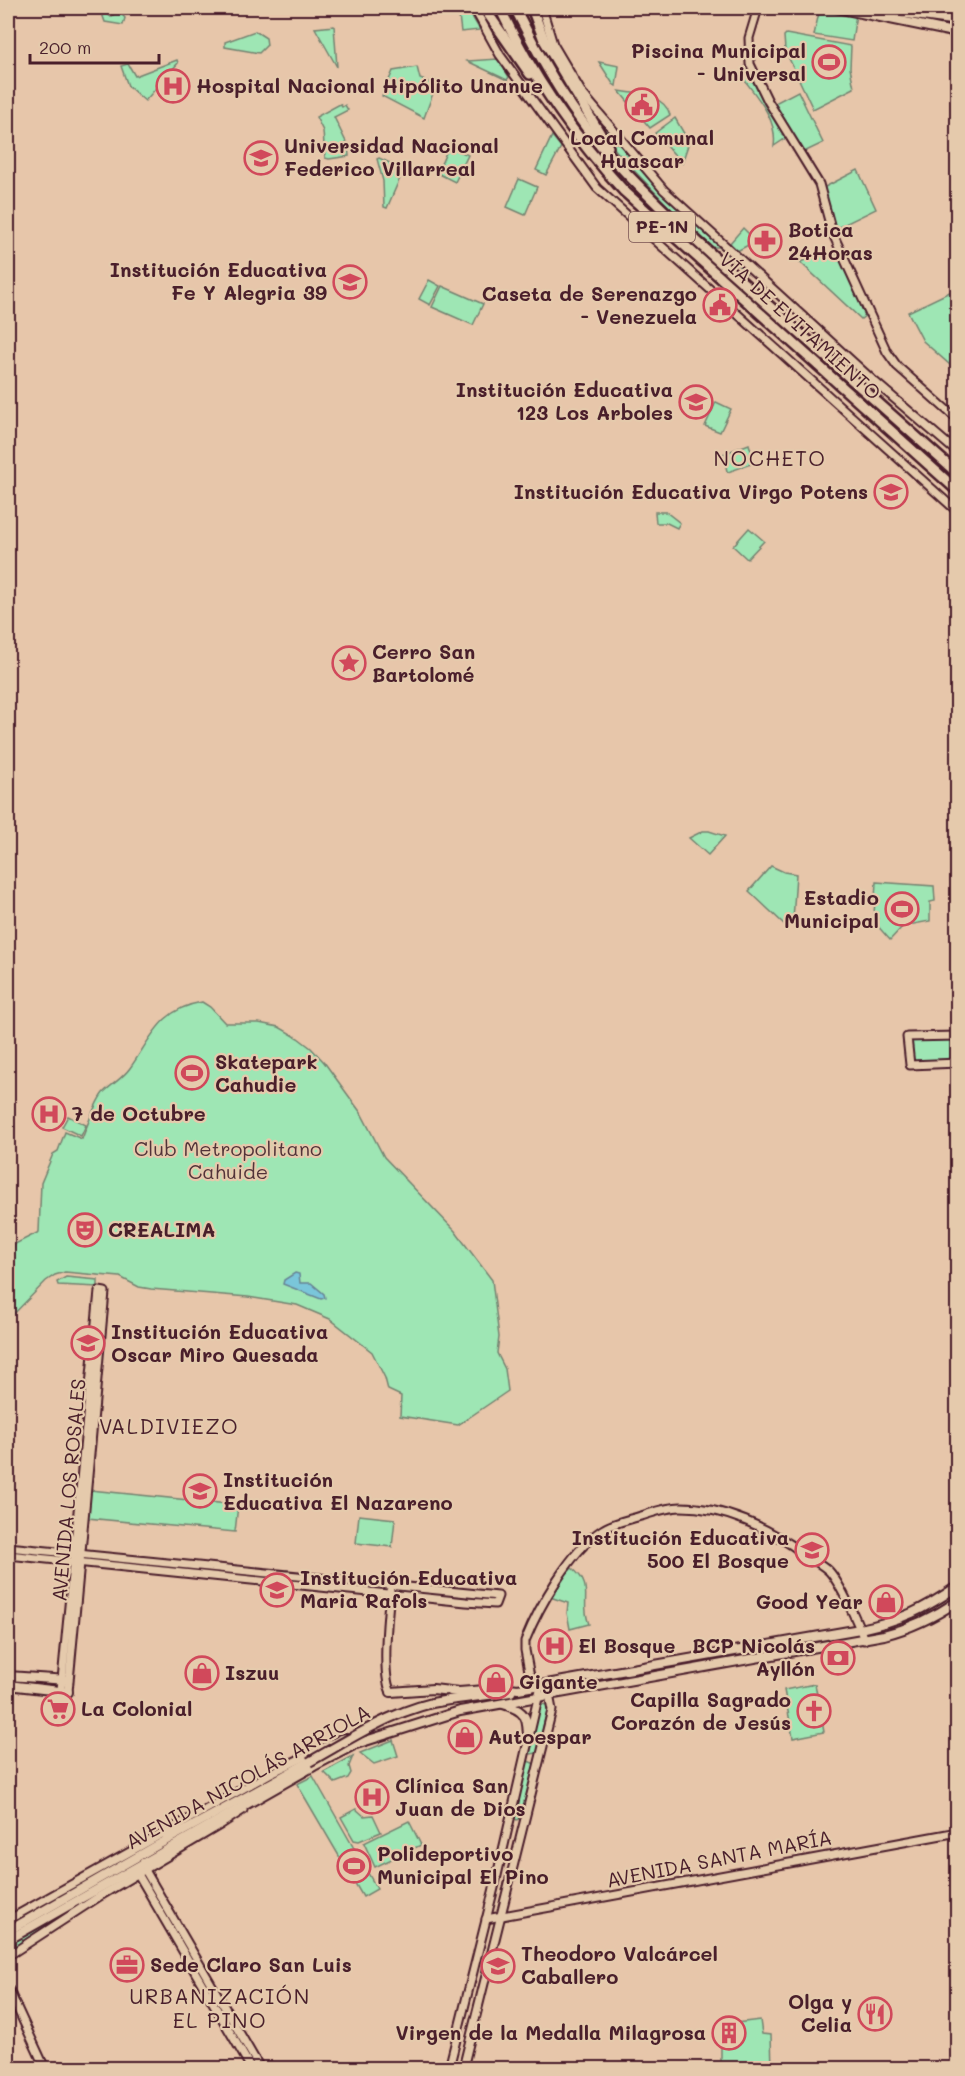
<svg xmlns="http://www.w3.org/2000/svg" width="965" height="2076" font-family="Mali,sans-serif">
<rect width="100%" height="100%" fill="#e7c6aa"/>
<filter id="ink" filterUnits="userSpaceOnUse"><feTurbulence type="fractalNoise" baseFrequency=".0167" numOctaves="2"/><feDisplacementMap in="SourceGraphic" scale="12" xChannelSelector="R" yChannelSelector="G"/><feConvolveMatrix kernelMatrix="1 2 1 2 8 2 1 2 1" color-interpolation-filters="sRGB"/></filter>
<g filter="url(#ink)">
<g fill="#9ee6b4" stroke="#748270" stroke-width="1.5">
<path d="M100 8 111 17 118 10 125 18 123 25 105 22Z"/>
<path d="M458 8H467L480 30 461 32Z"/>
<path d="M820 8 856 14 852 41 814 35Z"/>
<path d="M334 26 337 67 315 28Z"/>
<path d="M255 31 266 38 267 45 259 53 225 47V42Z"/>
<path d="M786 34 851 46 850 68 854 88 813 109 785 50 784 36Z"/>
<path d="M498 59 509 77 507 80 467 61Z"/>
<path d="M177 60 178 63 145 101 128 86 121 66 128 64 135 76Z"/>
<path d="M599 62 619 66 616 86 613 84Z"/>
<path d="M417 67 420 79 436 85 424 118 382 96 393 71Z"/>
<path d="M748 68 753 82 786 138 774 146C778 118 755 95 740 74Z"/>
<path d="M619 91C638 94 664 94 670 115L650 128Z"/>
<path d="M798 91 823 143 804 152 773 104Z"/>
<path d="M340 104 342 107 345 105 348 110 334 117 348 146 349 156 329 159 325 158 323 131 316 117Z"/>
<path d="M587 104 664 195 746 268V273L719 247H713L675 213 623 159 608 141Z"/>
<path d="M675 118 689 142 682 163 655 133Z"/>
<path d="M552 136 561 147 546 175 536 170Z"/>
<path d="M449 146 468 155 455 182 437 173Z"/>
<path d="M379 158 401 168 403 171 387 208 384 207 383 181 377 159Z"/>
<path d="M858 170 876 209 835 229 823 188Z"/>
<path d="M519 179 537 187 525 215 507 207Z"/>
<path d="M743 228 756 241 737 251 730 243Z"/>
<path d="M837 250 866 315 861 319 800 262Z"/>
<path d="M429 280 440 286 430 305 419 299Z"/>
<path d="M442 286 483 304 473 325 432 307Z"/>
<path d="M956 289 958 292 957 371 923 341 908 312Z"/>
<path d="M716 402 731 409 720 432 705 426Z"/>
<path d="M749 444 752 454 751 464 728 472 727 471 723 454Z"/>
<path d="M655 512H666L680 523 677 528 667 523H656Z"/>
<path d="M749 528 764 541 747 559 733 546Z"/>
<path d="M703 831H709L725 836 708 855 689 838Z"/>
<path d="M771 866 784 872 796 874 793 921 790 925 784 924 749 891Z"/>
<path d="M876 882 934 886 935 901 930 902V921L903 926 890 940 875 923 878 919 874 915Z"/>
<path d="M202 1002 210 1007 225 1023H259L279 1027 298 1038 311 1048 324 1062 361 1113 384 1157 455 1231 492 1280 499 1337 497 1353 505 1369 508 1391 458 1425 400 1416 401 1396 388 1390 385 1378 372 1352 330 1319 297 1305 248 1297 151 1289 139 1287 120 1277 65 1272 55 1275 46 1281 8 1320V1266L15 1244 39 1232 41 1183 53 1154 58 1151 65 1132 82 1139C87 1126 95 1103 103 1093 112 1084 123 1078 130 1068 152 1037 160 1009 202 1002Z"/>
<path d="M957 1037V1060L910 1063 909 1039Z"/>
<path d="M68 1116 86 1125 81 1136 62 1127Z"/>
<path d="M66 1277 98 1280V1287L58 1285 57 1282Z"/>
<path d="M90 1490 238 1505 235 1532 87 1518Z"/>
<path d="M359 1515 395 1519 392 1547 356 1543Z"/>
<path d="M572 1568C596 1587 579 1602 589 1624L570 1629 567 1613 568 1603 550 1597 562 1579Z"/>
<path d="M253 1574 387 1586 386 1591 253 1577Z"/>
<path d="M815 1684 824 1732 793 1738 784 1690Z"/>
<path d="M542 1704 547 1705V1710L537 1753 531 1754 528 1750H531L534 1737 533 1732 540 1707Z"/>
<path d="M393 1740 398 1756 374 1764 360 1753Z"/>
<path d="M353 1756 349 1766 351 1773 348 1778 335 1783 324 1772Z"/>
<path d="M528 1761 535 1764 522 1818 517 1820 513 1818 526 1762Z"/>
<path d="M313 1776 377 1889 363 1897 297 1784Z"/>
<path d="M356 1809 364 1816 373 1815 381 1832 359 1841 354 1840 341 1817Z"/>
<path d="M409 1821 421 1845 375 1867 364 1843Z"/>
<path d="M94 1893 95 1895 8 1951V1943Z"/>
<path d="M760 2020 762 2034 771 2035 772 2068H721V2044H732L733 2041H736V2023Z"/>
</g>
<path fill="#7ac6da" stroke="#678394" stroke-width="1.5" d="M295 1273 299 1274 300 1283H311L324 1294 325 1298 321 1299 283 1284 284 1280Z"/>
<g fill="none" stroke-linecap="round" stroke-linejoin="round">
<g stroke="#4a1f2b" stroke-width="11">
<g id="secondary">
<path d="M474 8 500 55 597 188 958 512"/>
<path d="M542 8 553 44 582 93 664 190 875 382 958 453"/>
<path d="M758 8 749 38 750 64 768 101 819 184 832 232 887 352 897 366 958 420"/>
<path d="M958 1036 907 1037 910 1065 958 1063"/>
<path d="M8 1547 498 1596 495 1604 466 1602 8 1555"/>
<path d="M390 1591C388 1612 381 1676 391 1692"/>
<path d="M532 1687 525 1650V1641C539 1606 571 1550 602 1530 614 1522 628 1520 641 1516 654 1512 667 1507 681 1507 724 1507 769 1528 803 1553 811 1559 822 1564 829 1571 840 1583 858 1623 864 1640"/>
<path d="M61 1690 99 1291 105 1292 68 1692"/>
<path d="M145 1870 260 2068"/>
<path d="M138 1874 251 2068"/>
<path d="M486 1919 958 1832"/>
<path d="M8 1920 273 1772 341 1739"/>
<path d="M8 1956 100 1896 220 1825 243 1810"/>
<path d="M8 1988 45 2068"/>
<path d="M449 2068 496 1880 541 1685"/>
<path d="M463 2068 552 1710 547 1684"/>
</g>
</g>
<g stroke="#4a1f2b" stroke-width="12">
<g id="primary">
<path d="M837 8 958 33"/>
<path d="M864 8 958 21"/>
<path d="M8 1676 68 1680"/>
<path d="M8 1685 68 1692"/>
<path d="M391 1692 433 1689 459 1692 510 1688 518 1689 860 1629C902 1620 923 1610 958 1586"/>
<path d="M449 1700 511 1692"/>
<path d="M503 1704C527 1711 528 1718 528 1741"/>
<path d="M341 1739 347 1738 351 1745"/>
<path d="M165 1834 178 1831"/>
<path d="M8 1931 156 1846 309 1762"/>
<path d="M8 1940 314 1766 356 1744 460 1711 884 1635C912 1628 934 1617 958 1601"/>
</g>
</g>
<g stroke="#4a1f2b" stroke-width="14">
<g id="highway">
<path d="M484 8 530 74"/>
<path d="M500 8C532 76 573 136 624 191L958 491"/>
<path d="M515 8C542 62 572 116 614 160 659 209 710 253 760 298 826 357 892 415 958 474"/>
<path d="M532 8 544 40 608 147"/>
</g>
</g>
<use href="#secondary" stroke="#e5caac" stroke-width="7"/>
<use href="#primary" stroke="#e5caac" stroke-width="8"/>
<use href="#highway" stroke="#e5caac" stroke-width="9"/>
<g stroke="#4a1f2b" stroke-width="12" stroke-linecap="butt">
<path id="primary-bridge" d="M309 1762C354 1737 397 1707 449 1700"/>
</g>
<use href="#primary-bridge" stroke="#e5caac" stroke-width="8"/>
</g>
</g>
<defs>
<g id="stadium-ring" transform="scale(1.725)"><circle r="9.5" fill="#e5caac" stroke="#d1495b" stroke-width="1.5"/><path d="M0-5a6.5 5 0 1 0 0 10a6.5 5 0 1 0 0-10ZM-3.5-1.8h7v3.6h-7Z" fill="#d1495b"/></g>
<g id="hospital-ring" transform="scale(1.725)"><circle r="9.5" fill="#e5caac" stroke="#d1495b" stroke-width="1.5"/><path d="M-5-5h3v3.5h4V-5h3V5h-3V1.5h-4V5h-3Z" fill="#d1495b"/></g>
<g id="civic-ring" transform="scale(1.725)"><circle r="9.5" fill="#e5caac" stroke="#d1495b" stroke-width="1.5"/><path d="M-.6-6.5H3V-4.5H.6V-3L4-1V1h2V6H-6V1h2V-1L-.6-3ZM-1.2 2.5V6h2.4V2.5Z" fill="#d1495b"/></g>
<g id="university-ring" transform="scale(1.725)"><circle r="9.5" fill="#e5caac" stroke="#d1495b" stroke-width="1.5"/><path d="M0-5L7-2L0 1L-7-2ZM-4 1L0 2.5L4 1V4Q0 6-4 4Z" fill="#d1495b"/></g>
<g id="pharmacy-ring" transform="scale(1.725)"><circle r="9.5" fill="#e5caac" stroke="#d1495b" stroke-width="1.5"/><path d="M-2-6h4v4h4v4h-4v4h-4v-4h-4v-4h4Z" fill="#d1495b"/></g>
<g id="school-ring" transform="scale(1.725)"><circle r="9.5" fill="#e5caac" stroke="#d1495b" stroke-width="1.5"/><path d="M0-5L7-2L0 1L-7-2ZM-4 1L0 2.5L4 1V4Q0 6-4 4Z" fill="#d1495b"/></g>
<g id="sight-ring" transform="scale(1.725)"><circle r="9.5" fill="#e5caac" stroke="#d1495b" stroke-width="1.5"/><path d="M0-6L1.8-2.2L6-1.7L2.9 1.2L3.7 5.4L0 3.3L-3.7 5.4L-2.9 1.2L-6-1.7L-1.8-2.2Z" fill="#d1495b"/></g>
<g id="theatre-ring" transform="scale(1.725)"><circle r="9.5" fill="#e5caac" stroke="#d1495b" stroke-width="1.5"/><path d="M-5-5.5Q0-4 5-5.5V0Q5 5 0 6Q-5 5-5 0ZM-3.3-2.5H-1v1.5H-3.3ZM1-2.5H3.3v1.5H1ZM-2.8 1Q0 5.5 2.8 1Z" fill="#d1495b"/></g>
<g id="shop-ring" transform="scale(1.725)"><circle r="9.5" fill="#e5caac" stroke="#d1495b" stroke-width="1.5"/><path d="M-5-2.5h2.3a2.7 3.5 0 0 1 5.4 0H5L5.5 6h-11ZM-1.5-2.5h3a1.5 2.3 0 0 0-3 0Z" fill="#d1495b"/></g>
<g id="bank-ring" transform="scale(1.725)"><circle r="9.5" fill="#e5caac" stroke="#d1495b" stroke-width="1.5"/><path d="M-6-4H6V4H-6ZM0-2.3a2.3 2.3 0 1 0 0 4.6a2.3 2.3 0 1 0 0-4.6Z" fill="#d1495b"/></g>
<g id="supermarket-ring" transform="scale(1.725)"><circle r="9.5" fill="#e5caac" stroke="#d1495b" stroke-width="1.5"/><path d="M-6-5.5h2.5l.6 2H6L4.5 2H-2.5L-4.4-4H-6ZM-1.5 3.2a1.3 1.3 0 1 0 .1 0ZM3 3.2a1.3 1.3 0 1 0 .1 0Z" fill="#d1495b"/></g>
<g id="church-ring" transform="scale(1.725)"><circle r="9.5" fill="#e5caac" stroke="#d1495b" stroke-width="1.5"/><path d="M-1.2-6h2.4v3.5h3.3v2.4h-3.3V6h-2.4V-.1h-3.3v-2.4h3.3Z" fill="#d1495b"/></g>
<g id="office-ring" transform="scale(1.725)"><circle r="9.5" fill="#e5caac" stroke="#d1495b" stroke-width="1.5"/><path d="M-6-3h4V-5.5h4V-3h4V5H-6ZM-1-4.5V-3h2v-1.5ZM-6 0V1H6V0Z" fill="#d1495b"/></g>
<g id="restaurant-ring" transform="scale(1.725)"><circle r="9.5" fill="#e5caac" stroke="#d1495b" stroke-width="1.5"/><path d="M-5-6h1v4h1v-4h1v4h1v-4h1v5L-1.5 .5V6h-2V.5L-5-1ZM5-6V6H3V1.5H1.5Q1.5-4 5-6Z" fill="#d1495b"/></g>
<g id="building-ring" transform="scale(1.725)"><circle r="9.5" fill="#e5caac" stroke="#d1495b" stroke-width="1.5"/><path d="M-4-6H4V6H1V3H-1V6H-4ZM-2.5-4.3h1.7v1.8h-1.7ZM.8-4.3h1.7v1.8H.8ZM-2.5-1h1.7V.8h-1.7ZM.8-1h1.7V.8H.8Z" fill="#d1495b"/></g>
</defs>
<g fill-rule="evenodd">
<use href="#stadium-ring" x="829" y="62"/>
<use href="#hospital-ring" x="173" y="86"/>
<use href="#civic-ring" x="642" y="105"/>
<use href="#university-ring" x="261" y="158"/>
<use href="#pharmacy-ring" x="765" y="241"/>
<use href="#school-ring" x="350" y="282"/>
<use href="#civic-ring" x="720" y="305"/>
<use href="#school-ring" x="696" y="402"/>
<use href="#school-ring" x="891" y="492"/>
<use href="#sight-ring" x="349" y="663"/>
<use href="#stadium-ring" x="902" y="909"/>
<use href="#stadium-ring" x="192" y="1073"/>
<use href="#hospital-ring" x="49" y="1114"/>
<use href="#theatre-ring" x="85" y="1230"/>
<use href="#school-ring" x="88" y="1343"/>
<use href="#school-ring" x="200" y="1491"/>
<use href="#school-ring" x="812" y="1550"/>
<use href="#school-ring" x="277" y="1590"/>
<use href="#shop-ring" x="886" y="1602"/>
<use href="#hospital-ring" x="555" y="1646"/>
<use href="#bank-ring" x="838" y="1658"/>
<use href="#shop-ring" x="202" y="1673"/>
<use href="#shop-ring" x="496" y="1682"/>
<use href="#supermarket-ring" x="58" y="1709"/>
<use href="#church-ring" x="814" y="1711"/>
<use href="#shop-ring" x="465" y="1737"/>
<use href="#hospital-ring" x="372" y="1797"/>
<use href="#stadium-ring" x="354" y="1866"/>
<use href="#office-ring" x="127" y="1965"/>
<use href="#school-ring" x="498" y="1966"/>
<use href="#restaurant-ring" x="875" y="2014"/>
<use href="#building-ring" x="729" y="2033"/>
</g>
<g text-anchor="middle" stroke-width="4.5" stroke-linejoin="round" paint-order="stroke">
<rect fill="#e5caac" stroke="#785252" stroke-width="1.5" x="629" y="212" width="66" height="30" rx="4.5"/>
<g font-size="18" font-weight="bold" fill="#4a1f2b">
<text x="662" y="233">PE-1N</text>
</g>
<g font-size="20" font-weight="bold" fill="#4a1f2b" stroke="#e5caac" text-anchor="start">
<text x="806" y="58" text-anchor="end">Piscina Municipal<tspan x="806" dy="23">- Universal</tspan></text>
<text x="196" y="93">Hospital Nacional Hipólito Unanue</text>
<text x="642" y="145" text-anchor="middle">Local Comunal<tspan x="642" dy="23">Huascar</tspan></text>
<text x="284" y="153">Universidad Nacional<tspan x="284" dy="23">Federico Villarreal</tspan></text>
<text x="788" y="237">Botica<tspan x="788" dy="23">24Horas</tspan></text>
<text x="327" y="277" text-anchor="end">Institución Educativa<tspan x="327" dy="23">Fe Y Alegria 39</tspan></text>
<text x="697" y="301" text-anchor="end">Caseta de Serenazgo<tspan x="697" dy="23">- Venezuela</tspan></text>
<text x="673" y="397" text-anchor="end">Institución Educativa<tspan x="673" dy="23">123 Los Arboles</tspan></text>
<text x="868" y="499" text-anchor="end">Institución Educativa Virgo Potens</text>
<text x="372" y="659">Cerro San<tspan x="372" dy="23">Bartolomé</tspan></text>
<text x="879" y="905" text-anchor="end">Estadio<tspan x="879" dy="23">Municipal</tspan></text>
<text x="215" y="1069">Skatepark<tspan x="215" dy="23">Cahudie</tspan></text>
<text x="72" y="1121">7 de Octubre</text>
<text x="108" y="1237">CREALIMA</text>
<text x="111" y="1339">Institución Educativa<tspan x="111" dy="23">Oscar Miro Quesada</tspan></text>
<text x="223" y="1487">Institución<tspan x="223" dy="23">Educativa El Nazareno</tspan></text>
<text x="789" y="1545" text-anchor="end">Institución Educativa<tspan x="789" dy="23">500 El Bosque</tspan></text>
<text x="300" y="1585">Institución Educativa<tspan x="300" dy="23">Maria Rafols</tspan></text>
<text x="863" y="1609" text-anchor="end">Good Year</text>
<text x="578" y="1653">El Bosque</text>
<text x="815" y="1653" text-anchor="end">BCP Nicolás<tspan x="815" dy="23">Ayllón</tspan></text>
<text x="225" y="1680">Iszuu</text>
<text x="519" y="1689">Gigante</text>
<text x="791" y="1707" text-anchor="end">Capilla Sagrado<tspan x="791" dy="23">Corazón de Jesús</tspan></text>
<text x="81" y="1716">La Colonial</text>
<text x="488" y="1744">Autoespar</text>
<text x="395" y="1793">Clínica San<tspan x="395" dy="23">Juan de Dios</tspan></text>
<text x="377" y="1861">Polideportivo<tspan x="377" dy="23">Municipal El Pino</tspan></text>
<text x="521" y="1961">Theodoro Valcárcel<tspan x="521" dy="23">Caballero</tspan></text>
<text x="150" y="1972">Sede Claro San Luis</text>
<text x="852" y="2009" text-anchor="end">Olga y<tspan x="852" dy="23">Celia</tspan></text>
<text x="706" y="2040" text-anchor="end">Virgen de la Medalla Milagrosa</text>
</g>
<g font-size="20" fill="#4a1f2b" stroke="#e5caac">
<text transform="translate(800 326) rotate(42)" y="7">VÍA DE EVITAMIENTO</text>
<text transform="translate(69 1490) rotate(-85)" y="7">AVENIDA LOS ROSALES</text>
<text transform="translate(248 1777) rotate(-29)" y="7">AVENIDA NICOLÁS ARRIOLA</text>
<text transform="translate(719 1859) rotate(-11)" y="7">AVENIDA SANTA MARÍA</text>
</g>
<g font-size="20" fill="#523339" stroke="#e5caac">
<text x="228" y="1156">Club Metropolitano<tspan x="228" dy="23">Cahuide</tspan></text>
</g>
<g font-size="21" letter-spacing="1.5" fill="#4a1f2b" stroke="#e5caac">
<text x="770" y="466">NOCHETO</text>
<text x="169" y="1434">VALDIVIEZO</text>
<text x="220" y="2004">URBANIZACIÓN<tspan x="220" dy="24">EL PINO</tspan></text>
</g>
</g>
<rect width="965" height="2076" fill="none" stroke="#e5caac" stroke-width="30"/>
<rect x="15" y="15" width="935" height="2046" fill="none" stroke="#4a1f2b" stroke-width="2" filter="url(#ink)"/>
<path d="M30 54v9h129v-9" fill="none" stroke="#4a1f2b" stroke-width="3"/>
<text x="39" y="54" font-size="18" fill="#4a1f2b" stroke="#e5caac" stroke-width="4.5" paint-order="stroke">200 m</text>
</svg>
